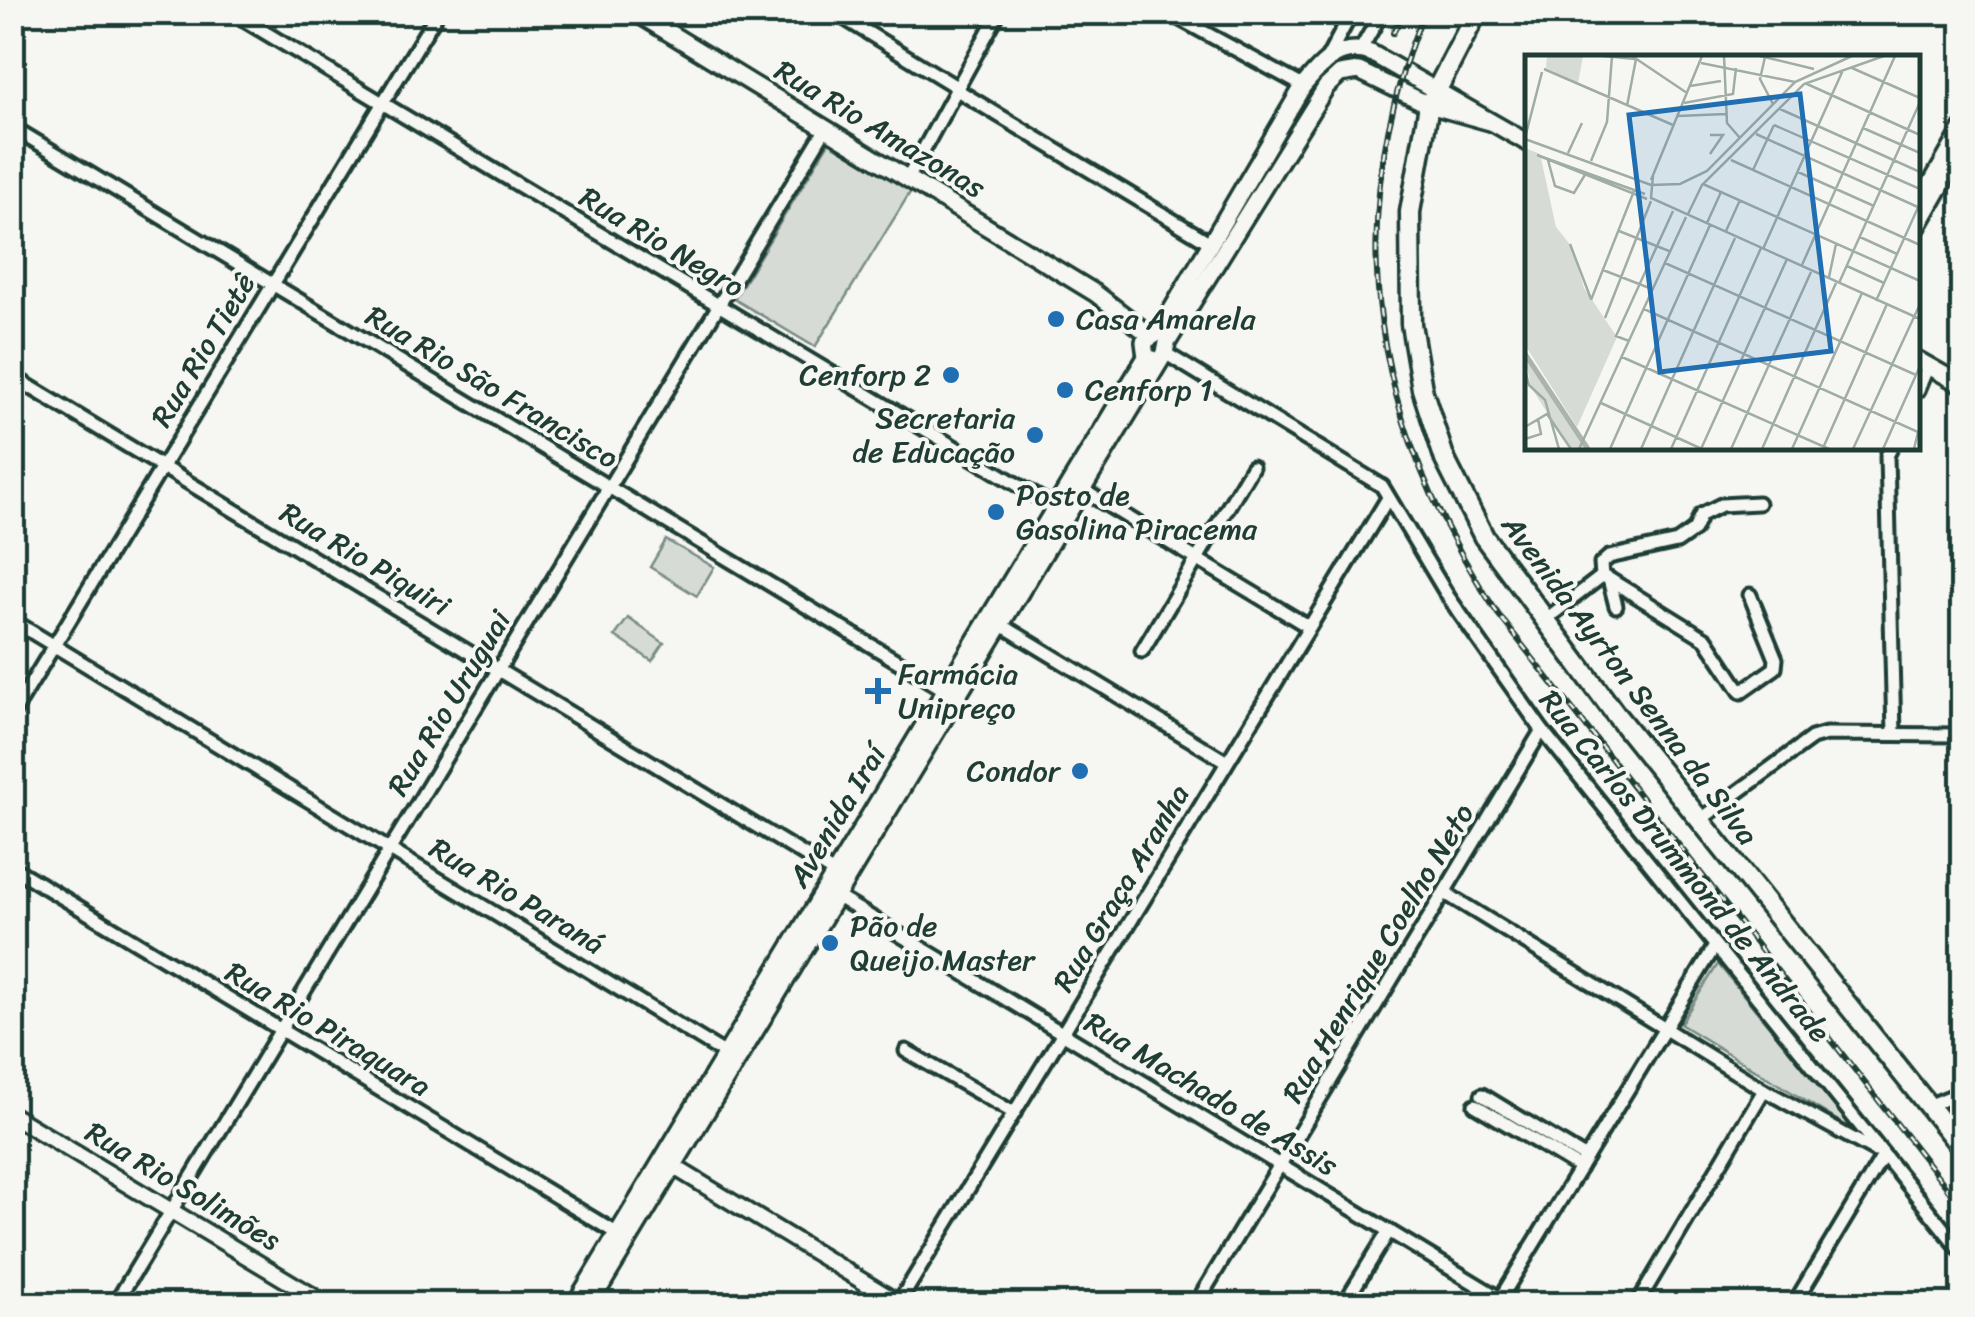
<svg xmlns="http://www.w3.org/2000/svg" width="1975" height="1317" font-family="Sriracha,sans-serif">
<rect width="100%" height="100%" fill="#f6f6f2"/>
<filter id="ink" filterUnits="userSpaceOnUse"><feTurbulence type="fractalNoise" baseFrequency=".01" numOctaves="2"/><feDisplacementMap in="SourceGraphic" scale="20" xChannelSelector="R" yChannelSelector="G"/><feConvolveMatrix kernelMatrix="1 2 1 2 8 2 1 2 1" color-interpolation-filters="sRGB"/></filter>
<g filter="url(#ink)">
<g fill="#d6dbd6" stroke="#7a8c85" stroke-width="2.5">
<path d="M829 142 911 191 815 347 734 299Z"/>
<path d="M666 540 714 567 697 596 650 567Z"/>
<path d="M628 618 664 643 652 661 615 636Z"/>
<path d="M1718 964 1846 1120 1848 1127 1680 1024Z"/>
</g>
<g fill="none" stroke-linecap="round" stroke-linejoin="round">
<g stroke="#1f3d34" stroke-width="19">
<g id="minor">
<path d="M231 12 1059 510"/>
<path d="M834 12 958 88"/>
<path d="M1167 12 1303 86"/>
<path d="M1361 49 1382 12"/>
<path d="M1328 57 1352 12"/>
<path d="M957 90 1212 244"/>
<path d="M12 127 945 690"/>
<path d="M908 178 999 12"/>
<path d="M1165 353 1382 486 1449 598 1542 730 1962 1252"/>
<path d="M12 376 839 876"/>
<path d="M1918 390 1928 366"/>
<path d="M1891 448 1887 456 1894 734"/>
<path d="M1081 489 1309 627"/>
<path d="M1602 576 1601 564 1609 557 1677 542 1694 530 1701 515 1721 505 1758 503"/>
<path d="M1609 579 1706 639 1741 692 1775 668 1776 659 1750 595"/>
<path d="M12 620 729 1056"/>
<path d="M1545 620 1602 576 1609 579 1616 606"/>
<path d="M1000 624 1227 762"/>
<path d="M1142 651 1252 467"/>
<path d="M12 715 438 12"/>
<path d="M1700 820 1812 738 1826 734 1962 735"/>
<path d="M12 867 618 1234"/>
<path d="M1445 893 1764 1090 1875 1151"/>
<path d="M836 896 1509 1304"/>
<path d="M906 1051 1014 1113"/>
<path d="M1482 1095 1586 1158"/>
<path d="M1475 1105 1580 1168"/>
<path d="M1928 1106 1962 1092"/>
<path d="M115 1304 826 128"/>
<path d="M898 1304 1388 498"/>
<path d="M1196 1304 1542 730"/>
<path d="M1344 1304 1389 1231"/>
<path d="M1497 1304 1715 946"/>
<path d="M1637 1304 1764 1090"/>
<path d="M1794 1304 1883 1156"/>
</g>
</g>
<g stroke="#1f3d34" stroke-width="21">
<g id="tertiary">
<path d="M1918 205 1962 129"/>
<path d="M1918 227 1962 150"/>
<path d="M12 1115 326 1304"/>
<path d="M666 1162 900 1304"/>
</g>
</g>
<g stroke="#1f3d34" stroke-width="22">
<g id="secondary">
<path d="M635 12 1095 293 1151 336"/>
<path d="M1153 359 1146 357 1144 342 1155 335 1171 311 1303 86C1322 64 1339 42 1371 53L1528 143"/>
<path d="M1918 360 1962 385"/>
<path d="M575 1304 1146 357"/>
<path d="M590 1304 1165 353 1167 343 1326 87 1340 74 1359 71 1429 105 1490 122"/>
</g>
</g>
<g stroke="#1f3d34" stroke-width="25">
<path id="primary" d="M1477 12 1429 105 1410 212 1411 324 1422 389 1445 460 1484 537 1616 715 1962 1148"/>
</g>
<use href="#minor" stroke="#f6f6f2" stroke-width="11"/>
<use href="#tertiary" stroke="#f6f6f2" stroke-width="14"/>
<use href="#secondary" stroke="#f6f6f2" stroke-width="15"/>
<use href="#primary" stroke="#f6f6f2" stroke-width="18"/>
<g stroke="#1f3d34" stroke-width="6">
<g id="rail">
<path d="M1424 12C1338 226 1372 425 1498 614L1962 1207"/>
<path d="M1393 33 1404 12"/>
</g>
</g>
<use href="#rail" stroke="#f6f6f2" stroke-width="2.5" stroke-dasharray="8" stroke-linecap="butt"/>
</g>
</g>
<g fill="#1f6fb2" stroke="#f6f6f2" stroke-width="4">
<circle cx="1056" cy="319" r="10"/>
<circle cx="951" cy="375" r="10"/>
<circle cx="1065" cy="390" r="10"/>
<circle cx="1035" cy="435" r="10"/>
<circle cx="996" cy="512" r="10"/>
<path d="M873 676h10v10h10v10h-10v10h-10v-10h-10v-10h10z"/>
<circle cx="1080" cy="771" r="10"/>
<circle cx="830" cy="943" r="10"/>
</g>
<g text-anchor="middle" stroke-width="8" stroke-linejoin="round" paint-order="stroke">
<g font-size="30" fill="#1f3d34" stroke="#f6f6f2">
<text transform="translate(880 129) rotate(31)" y="10">Rua Rio Amazonas</text>
<text transform="translate(662 242) rotate(31)" y="10">Rua Rio Negro</text>
<text transform="translate(203 350) rotate(-59)" y="10">Rua Rio Tietê</text>
<text transform="translate(492 387) rotate(31)" y="10">Rua Rio São Francisco</text>
<text transform="translate(365 559) rotate(31)" y="10">Rua Rio Piquiri</text>
<text transform="translate(1630 680) rotate(53)" y="10">Avenida Ayrton Senna da Silva</text>
<text transform="translate(449 703) rotate(-59)" y="10">Rua Rio Uruguai</text>
<text transform="translate(837 816) rotate(-59)" y="10">Avenida Iraí</text>
<text transform="translate(1685 866) rotate(51)" y="10">Rua Carlos Drummond de Andrade</text>
<text transform="translate(1121 888) rotate(-59)" y="10">Rua Graça Aranha</text>
<text transform="translate(517 896) rotate(31)" y="10">Rua Rio Paraná</text>
<text transform="translate(1378 953) rotate(-59)" y="10">Rua Henrique Coelho Neto</text>
<text transform="translate(328 1029) rotate(31)" y="10">Rua Rio Piraquara</text>
<text transform="translate(1211 1094) rotate(31)" y="10">Rua Machado de Assis</text>
<text transform="translate(183 1186) rotate(31)" y="10">Rua Rio Solimões</text>
</g>
<g font-size="30" fill="#1f3d34" stroke="#f6f6f2" text-anchor="start">
<text x="1076" y="329">Casa Amarela</text>
<text x="931" y="385" text-anchor="end">Cenforp 2</text>
<text x="1085" y="400">Cenforp 1</text>
<text x="1015" y="428" text-anchor="end">Secretaria<tspan x="1015" dy="34">de Educação</tspan></text>
<text x="1016" y="505">Posto de<tspan x="1016" dy="34">Gasolina Piracema</tspan></text>
<text x="898" y="684">Farmácia<tspan x="898" dy="34">Unipreço</tspan></text>
<text x="1060" y="781" text-anchor="end">Condor</text>
<text x="850" y="936">Pão de<tspan x="850" dy="34">Queijo Master</tspan></text>
</g>
</g>
<g transform="translate(1525 55)">
<rect width="395" height="395" fill="#f6f6f2"/>
<path d="M22 1H58L53 28 21 13ZM0 93 15 99 31 172 47 192 59 233 92 282 52 372 0 290ZM0 302 29 346 61 394H47L23 359 6 332Z" fill="#d6dbd6"/>
<path fill="none" stroke="#aab3ae" stroke-width="5" d="M0 299 63 394"/>
<path fill="none" stroke="#a0aca6" stroke-width="2.5" d="M78 1 110 4M107 1 162 38M199 1 202 68 215 83M235 1 289 14M240 2 235 24 248 49M176 8 270 27M327 13 395 43M19 14 148 70M282 29 395 80M165 31 196 26M159 48 208 39 211 13M102 51 111 4M255 54 395 117M153 61 201 59M249 70 395 134M338 73 395 98M231 79 395 153M185 80H198L185 99M0 83 17 17M0 84 126 130 155 129 182 116 270 27 327 1M43 98 57 68M23 105 30 131 49 138 61 118M206 105 395 190M66 106 82 67 87 1M228 115 249 70M273 117 349 151M128 121 126 143 395 264M126 125 177 1M178 129 395 226M120 139 12 100 122 144M163 159 177 130 279 29 359 1M182 168 196 137M94 176 144 196M201 176 215 145M335 182 372 199M45 189 66 244M132 191 148 156M238 194 318 15M140 208 391 320M277 210 370 1M322 211 359 228M78 215 127 234M304 222 311 189M314 228 395 47M66 245 109 136M351 246 395 148M119 254 393 377 389 394M80 263 126 146M104 286 91 281 132 191M97 302 304 394M0 315 4 330 20 345 34 394M76 348 177 394M0 372 22 359 46 394M0 384 16 379 13 364M298 393 362 249M54 394 161 162M85 394 185 170M116 394 210 183M146 394 236 193M176 394 262 204M206 394 286 217M237 394 311 228M267 394 337 238M328 394 395 249M358 394 395 311"/>
<path fill="#1f6fb2" fill-opacity="0.15" stroke="#1f6fb2" stroke-width="5" d="M275 39 306 296 135 317 104 60Z"/>
<rect width="395" height="395" fill="none" stroke="#1f3d34" stroke-width="5"/>
</g>
<rect width="1975" height="1317" fill="none" stroke="#f6f6f2" stroke-width="50"/>
<rect x="25" y="25" width="1925" height="1267" fill="none" stroke="#1f3d34" stroke-width="4" filter="url(#ink)"/>
</svg>
